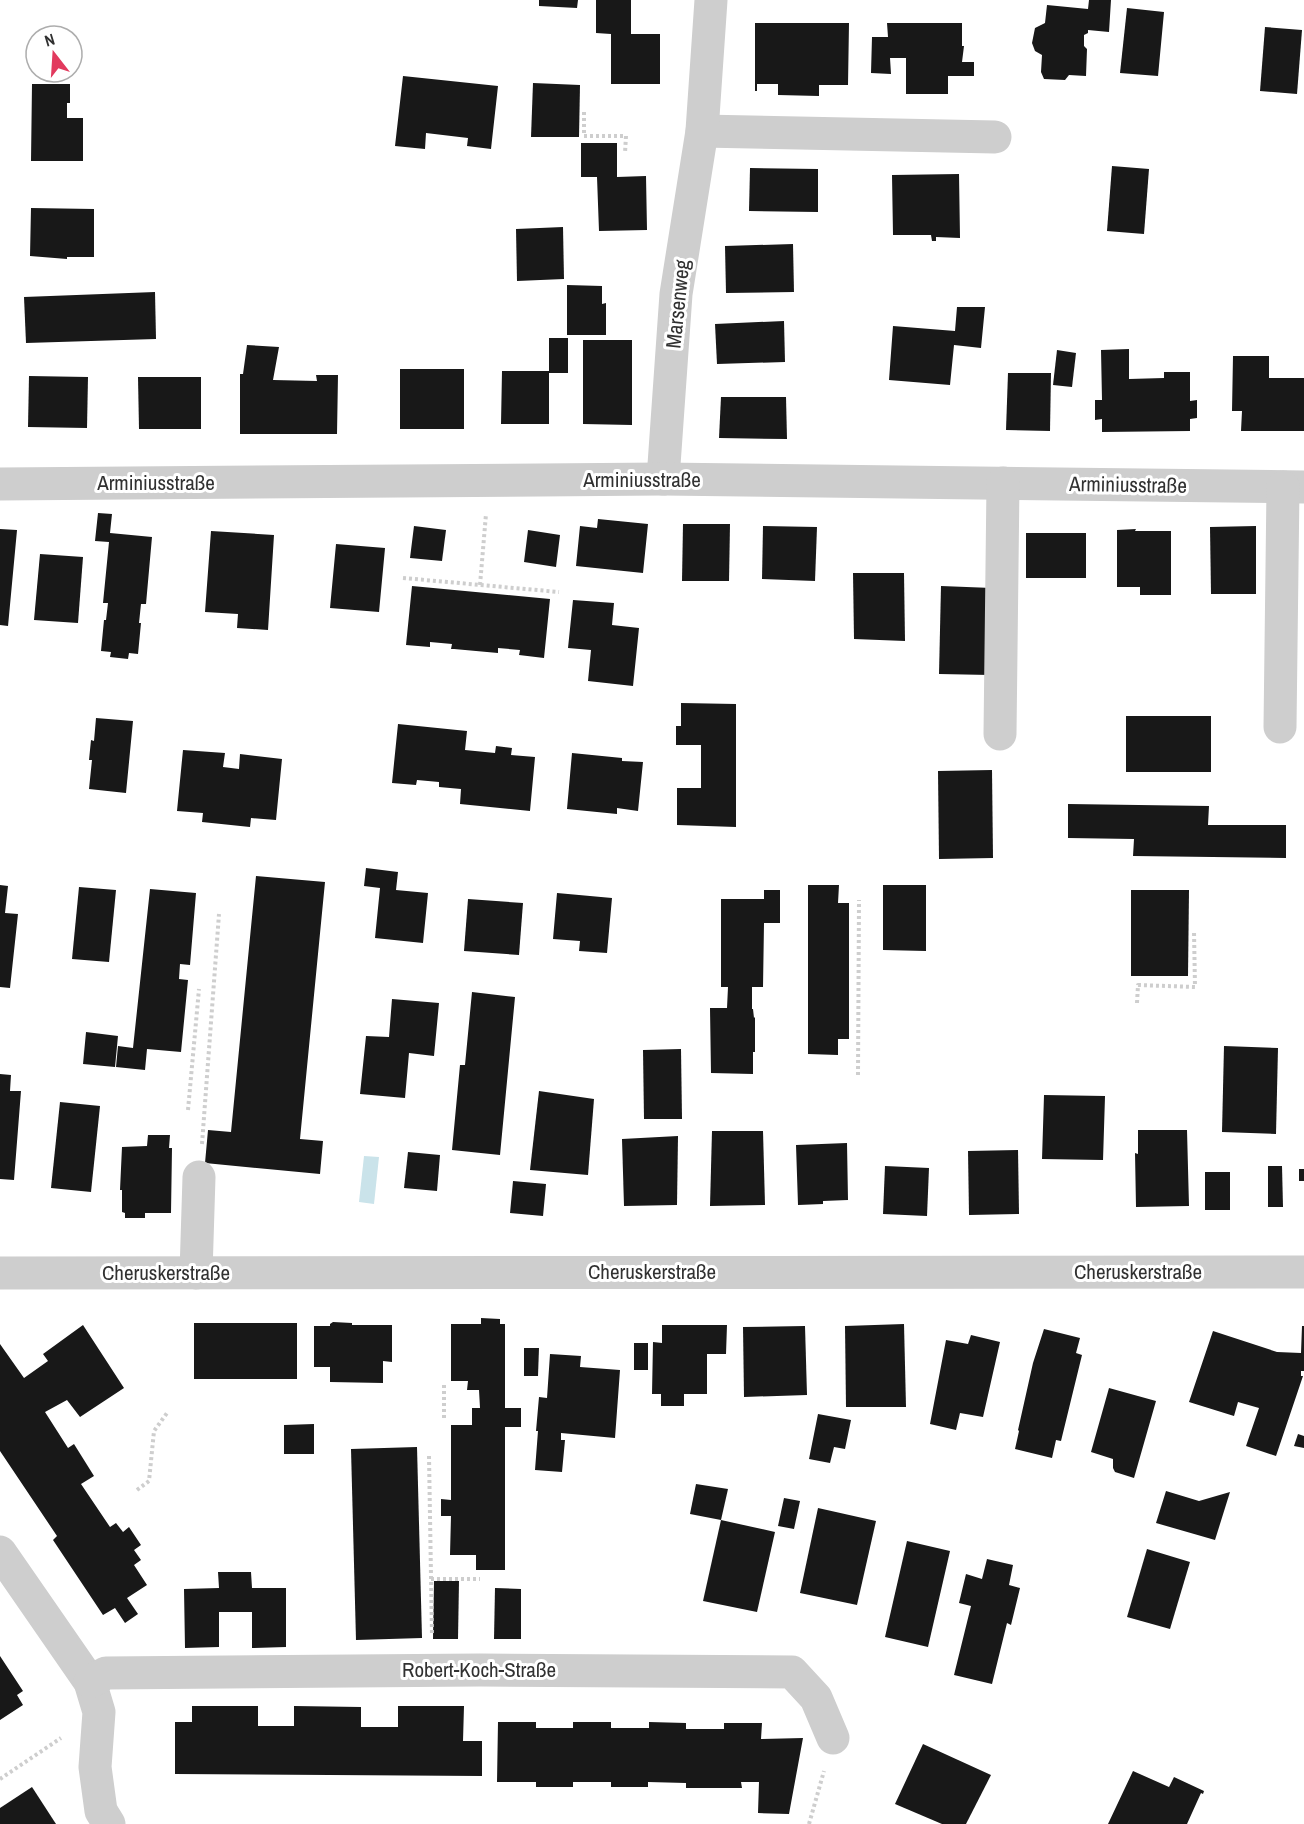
<svg xmlns="http://www.w3.org/2000/svg" width="1304" height="1824" font-family="'Archivo Narrow',sans-serif">
<rect width="100%" height="100%" fill="#fff"/>
<path fill="#cae3ea" d="M364 1156 379 1157 374 1204 359 1202Z"/>
<g fill="#181818">
<path d="M539 0H578L577 8 539 6Z"/>
<path d="M596 0H631V34H660V84H611V34L596 33Z"/>
<path d="M1089 0H1111L1109 32 1088 30V33L1084 35V46L1087 49 1086 76 1069 75 1065 80 1044 79 1041 72 1042 55 1035 51 1032 43 1035 28 1045 23 1047 5 1088 9Z"/>
<path d="M1127 8 1164 12 1158 76 1120 73Z"/>
<path d="M755 23H849L848 85H819V96L778 95V84H757V91H755Z"/>
<path d="M887 23H962V46H964L962 62H974V76H948V94H906V58H890L891 74 871 73 872 37H888Z"/>
<path d="M1265 27 1302 30 1297 94 1260 91Z"/>
<path d="M403 76 498 86 491 149 467 146 468 138 426 133 425 149 395 146Z"/>
<path d="M533 83 580 85 579 137H531Z"/>
<path d="M32 84H70V103H67V118H83V161H31Z"/>
<path d="M581 143H617V177L646 176 647 230 599 231 597 177H581Z"/>
<path d="M1112 166 1149 169 1144 234 1107 231Z"/>
<path d="M750 168 818 169V212L749 211Z"/>
<path d="M959 174 960 238 936 237V241H932L931 235H893L892 175Z"/>
<path d="M31 208 94 209V257H67V259L30 256Z"/>
<path d="M563 227 564 279 517 281 516 229Z"/>
<path d="M793 244 794 292 726 293 725 246Z"/>
<path d="M567 285 602 286V304L606 303V335H567Z"/>
<path d="M155 292 156 339 26 343 24 297Z"/>
<path d="M957 307H985L981 348 954 345 950 385 889 380 893 326 955 331Z"/>
<path d="M784 321 785 362 717 364 715 324Z"/>
<path d="M549 338H568V373H549V424H501L502 371H549Z"/>
<path d="M583 340H632V425L583 424Z"/>
<path d="M247 345 279 347 273 380 317 381 316 375H338L337 434H240V374H243Z"/>
<path d="M1129 349V379L1164 378V372H1190V401L1197 400V418L1190 419V431L1102 432V419L1095 420V400H1102L1101 350Z"/>
<path d="M1057 350 1076 353 1072 387 1053 385Z"/>
<path d="M1233 356H1269V378H1304V431H1241L1242 411H1232Z"/>
<rect x="400" y="369" width="64" height="60"/>
<path d="M1008 373H1051L1050 431 1006 430Z"/>
<path d="M29 376 88 377 87 428 28 427Z"/>
<path d="M138 377H201V429H139Z"/>
<path d="M721 397H786L787 439 719 438Z"/>
<path d="M98 513 112 514 110 533 152 537 146 604H141L139 623H141L138 654 129 653 128 659 110 657 111 652 101 651 104 620H106L108 603H103L109 542 95 541Z"/>
<path d="M598 519 648 524 643 573 576 566 580 526 597 528Z"/>
<path d="M683 524H730L729 581H682Z"/>
<path d="M414 526 446 530 442 561 410 558Z"/>
<path d="M763 526 817 527 815 581 762 579Z"/>
<path d="M1256 526V594H1211L1210 527Z"/>
<path d="M0 529 17 530 8 626 0 625Z"/>
<path d="M1136 529 1135 531H1171V595H1140V587H1117V530Z"/>
<path d="M528 530 560 535 556 567 524 562Z"/>
<path d="M211 531 274 535 268 630 237 628 238 614 205 612Z"/>
<rect x="1026" y="533" width="60" height="45"/>
<path d="M336 544 385 548 379 612 330 608Z"/>
<path d="M40 554 83 557 78 623 34 620Z"/>
<path d="M853 573H904L905 641 854 639Z"/>
<path d="M412 586 550 599 544 658 519 655 520 650 498 648V653L454 649H451L452 644 430 642V647L406 645Z"/>
<path d="M941 586 992 588 990 675 939 674Z"/>
<path d="M573 600 614 603 612 625 639 628 633 686 588 681 591 650 568 648Z"/>
<path d="M681 703 736 704V827L677 825V788H701V745H676V726H681Z"/>
<rect x="1126" y="716" width="85" height="56"/>
<path d="M96 718 133 721 126 793 89 789 92 760H89L91 740 94 741Z"/>
<path d="M398 724 467 731 465 750 495 753 496 746 512 748 511 755 535 757 530 811 460 804 461 789 439 787V782L417 780 416 785 392 783Z"/>
<path d="M183 750 225 753 223 767 239 769 240 754 282 759 276 820 251 818 250 827 202 822 203 813 177 811Z"/>
<path d="M572 753 622 758V761L643 762 638 811 617 808V814L567 809Z"/>
<path d="M992 770 993 858 939 859 938 771Z"/>
<path d="M1068 804 1209 806 1208 825H1286V858L1133 856 1134 839 1068 838Z"/>
<path d="M366 868 398 872 396 890 428 893 423 943 375 938 380 888 364 886Z"/>
<path d="M256 876 325 882 300 1139 323 1141 320 1174 205 1163 208 1130 231 1132Z"/>
<path d="M0 885 8 886 5 913 18 914 10 988 0 987Z"/>
<path d="M808 885H839L838 903H849V1039H838V1055L808 1054Z"/>
<path d="M883 885H926V951L883 950Z"/>
<path d="M79 887 116 890 109 962 72 959Z"/>
<path d="M150 889 196 893 190 965 180 964 179 979 188 980 181 1052 147 1049 145 1070 116 1067 118 1046 133 1048Z"/>
<path d="M764 890H780V923H764L763 987H752V1009H753L754 1018 755 1017V1052H753V1074L711 1073 710 1008H727L728 987H721V899H764Z"/>
<path d="M1131 890H1189L1188 976H1131Z"/>
<path d="M557 893 612 898 607 953 579 951 580 941 553 939Z"/>
<path d="M468 899 523 903 519 955 464 951Z"/>
<path d="M472 992 515 997 500 1155 452 1150 460 1065H465Z"/>
<path d="M392 999 439 1003 434 1056 409 1053 405 1098 360 1094 366 1036 389 1037Z"/>
<path d="M86 1032 118 1036 115 1067 83 1064Z"/>
<path d="M1224 1046 1278 1048 1276 1134 1222 1132Z"/>
<path d="M681 1049 682 1119H644L643 1050Z"/>
<path d="M0 1074 11 1075 10 1091H21L14 1180 0 1179Z"/>
<path d="M539 1091 594 1099 588 1175 530 1170Z"/>
<path d="M1044 1095 1105 1096 1103 1160 1042 1159Z"/>
<path d="M60 1102 100 1106 91 1192 51 1188Z"/>
<path d="M1138 1130H1187L1189 1206 1136 1207 1135 1153 1138 1154Z"/>
<path d="M712 1131H763L765 1205 710 1206Z"/>
<path d="M148 1135H170L169 1148H172L171 1213H145V1218H125V1213L122 1212V1190H120L122 1147 147 1146Z"/>
<path d="M678 1136 677 1205 624 1206 622 1139Z"/>
<path d="M847 1143 848 1200 823 1201V1204L798 1205 796 1145Z"/>
<path d="M1018 1150 1019 1214 969 1215 968 1151Z"/>
<path d="M408 1152 440 1155 437 1191 404 1188Z"/>
<path d="M885 1166 929 1168 927 1216 883 1214Z"/>
<path d="M1268 1166H1282L1283 1207H1268Z"/>
<rect x="1299" y="1169" width="5" height="12"/>
<rect x="1205" y="1172" width="25" height="38"/>
<path d="M513 1181 546 1184 543 1216 510 1213Z"/>
<path d="M481 1318 500 1319V1324H505V1408H521V1427H505V1570H476V1555H450L451 1516H441V1499L451 1500V1425H472V1408H480L479 1390H467L468 1381H451V1324H481Z"/>
<path d="M333 1322 352 1323V1325H392V1362L383 1361V1383L330 1382V1367H314V1326H330V1324Z"/>
<rect x="194" y="1323" width="103" height="56"/>
<path d="M904 1324 906 1407H846L845 1326Z"/>
<path d="M83 1325 124 1388 80 1417 67 1400 45 1412 68 1448 74 1444 94 1476 81 1484 110 1527 116 1523 123 1532 129 1527 141 1545 134 1550 141 1560 134 1565 147 1585 127 1598 138 1614 125 1623 115 1608 103 1615 53 1540 57 1536 0 1451V1344L24 1378 48 1361 43 1354Z"/>
<path d="M662 1325H727L726 1354H707V1394H684V1406H661V1394H652L653 1342 662 1343Z"/>
<path d="M805 1326 807 1395 744 1397 743 1327Z"/>
<path d="M1302 1326H1304V1371H1301V1376H1303L1276 1456 1246 1446 1259 1408 1238 1402 1234 1416 1189 1402 1213 1331 1277 1352 1301 1353Z"/>
<path d="M1044 1329 1080 1338 1076 1353 1082 1355 1061 1441 1056 1440 1052 1458 1015 1449 1019 1431 1018 1430 1033 1363Z"/>
<path d="M971 1335 1000 1342 983 1417 960 1413 956 1430 930 1424 946 1340 968 1344Z"/>
<rect x="634" y="1343" width="14" height="27"/>
<path d="M524 1348H539L538 1376H524Z"/>
<path d="M550 1354 581 1356 580 1367 620 1370 615 1438 561 1433V1440H565L562 1472 535 1470 538 1431H536L539 1397 547 1398Z"/>
<path d="M1109 1388 1156 1401 1134 1478 1115 1472 1113 1468V1459L1091 1452Z"/>
<path d="M818 1414 851 1420 845 1449 834 1447 830 1463 809 1459Z"/>
<path d="M314 1424V1454H284V1425Z"/>
<path d="M1298 1434 1304 1436V1448L1294 1446Z"/>
<path d="M417 1447 422 1638 356 1640 351 1449Z"/>
<path d="M696 1484 728 1489 721 1520 690 1514Z"/>
<path d="M1166 1491 1199 1501 1230 1492 1215 1540 1156 1523Z"/>
<path d="M784 1498 800 1501 794 1529 778 1526Z"/>
<path d="M818 1508 876 1521 857 1605 800 1593Z"/>
<path d="M721 1520 775 1532 757 1612 703 1601Z"/>
<path d="M907 1541 950 1551 928 1647 885 1637Z"/>
<path d="M1147 1549 1190 1562 1170 1629 1127 1617Z"/>
<path d="M987 1559 1013 1565 1009 1585 1020 1588 1011 1625 1007 1623 992 1684 954 1675 971 1606 959 1603 966 1574 982 1579Z"/>
<path d="M218 1572H251L252 1588H286V1647L252 1648V1612H219V1647L185 1648 184 1589 219 1588Z"/>
<path d="M434 1581H459L458 1639H433Z"/>
<path d="M495 1588 521 1589V1639H494Z"/>
<path d="M0 1656 23 1691 17 1695 23 1705 0 1720Z"/>
<path d="M192 1706H258V1726H294V1706L361 1707V1727H398V1706H464L463 1741H482V1776L175 1774V1722H192Z"/>
<path d="M498 1722H536V1728H573V1722H611V1728H649V1722L686 1723V1729H724V1723H762L761 1739 803 1738 789 1814 758 1813 759 1782H741L742 1788H686V1783L648 1782V1787H611V1782H573V1787H536V1782H497Z"/>
<path d="M923 1744 991 1775 966 1824H942L895 1804Z"/>
<path d="M1133 1771 1169 1787 1174 1777 1204 1791 1203 1794 1201 1793 1187 1824H1108Z"/>
<path d="M32 1787 56 1824H0V1808Z"/>
</g>
<g fill="none" stroke-linecap="round" stroke-linejoin="round">
<g stroke="#cecece" stroke-width="4" stroke-dasharray="3 3" stroke-linecap="butt">
<path d="M584 112V136H626L625 153"/>
<path d="M403 578 559 592"/>
<path d="M480 585 486 514"/>
<path d="M1137 1003 1138 985 1195 987 1194 931"/>
<path d="M858 1075 859 900"/>
<path d="M188 1110 199 989"/>
<path d="M202 1144 219 914"/>
<path d="M444 1385V1418"/>
<path d="M429 1456 432 1636"/>
<path d="M137 1490 149 1481 154 1431 167 1413"/>
<path d="M431 1579H480"/>
<path d="M0 1779 61 1738"/>
<path d="M809 1824 824 1771"/>
</g>
<g stroke="#cecece" stroke-width="33">
<path d="M702 131 995 137"/>
<path d="M663 479 676 294 702 131 711 0"/>
<path d="M0 484 663 479 1304 487"/>
<path d="M1280 727 1283 487"/>
<path d="M1000 734 1003 483"/>
<path d="M0 1273 1304 1272"/>
<path d="M196 1273 199 1177"/>
<path d="M0 1552 90 1682 99 1712 95 1767 101 1811 109 1824"/>
<path d="M90 1682 106 1673 480 1670 792 1672 816 1698 833 1738"/>
</g>
</g>
<g text-anchor="middle" stroke-width="6" stroke-linejoin="round" paint-order="stroke">
<g font-size="21" fill="#313131" stroke="#fff">
<text transform="translate(678 304) rotate(-84)" y="7">Marsenweg</text>
<text x="642" y="487">Arminiusstraße</text>
<text x="156" y="490">Arminiusstraße</text>
<text transform="translate(1128 485) rotate(1)" y="7">Arminiusstraße</text>
<text x="652" y="1279">Cheruskerstraße</text>
<text x="1138" y="1279">Cheruskerstraße</text>
<text x="166" y="1280">Cheruskerstraße</text>
<text x="479" y="1677">Robert-Koch-Straße</text>
</g>
</g>
<g transform="translate(54 54) rotate(343)"><circle r="28" fill="#ffffff" stroke="#adadad" stroke-width="1.5"/>
<path d="M0-4.5L10 22L0 15L-10 22Z" fill="#e23a5e"/>
<text y="-9" font-size="16" font-weight="bold" text-anchor="middle" fill="#313131">N</text>
</g>
</svg>
